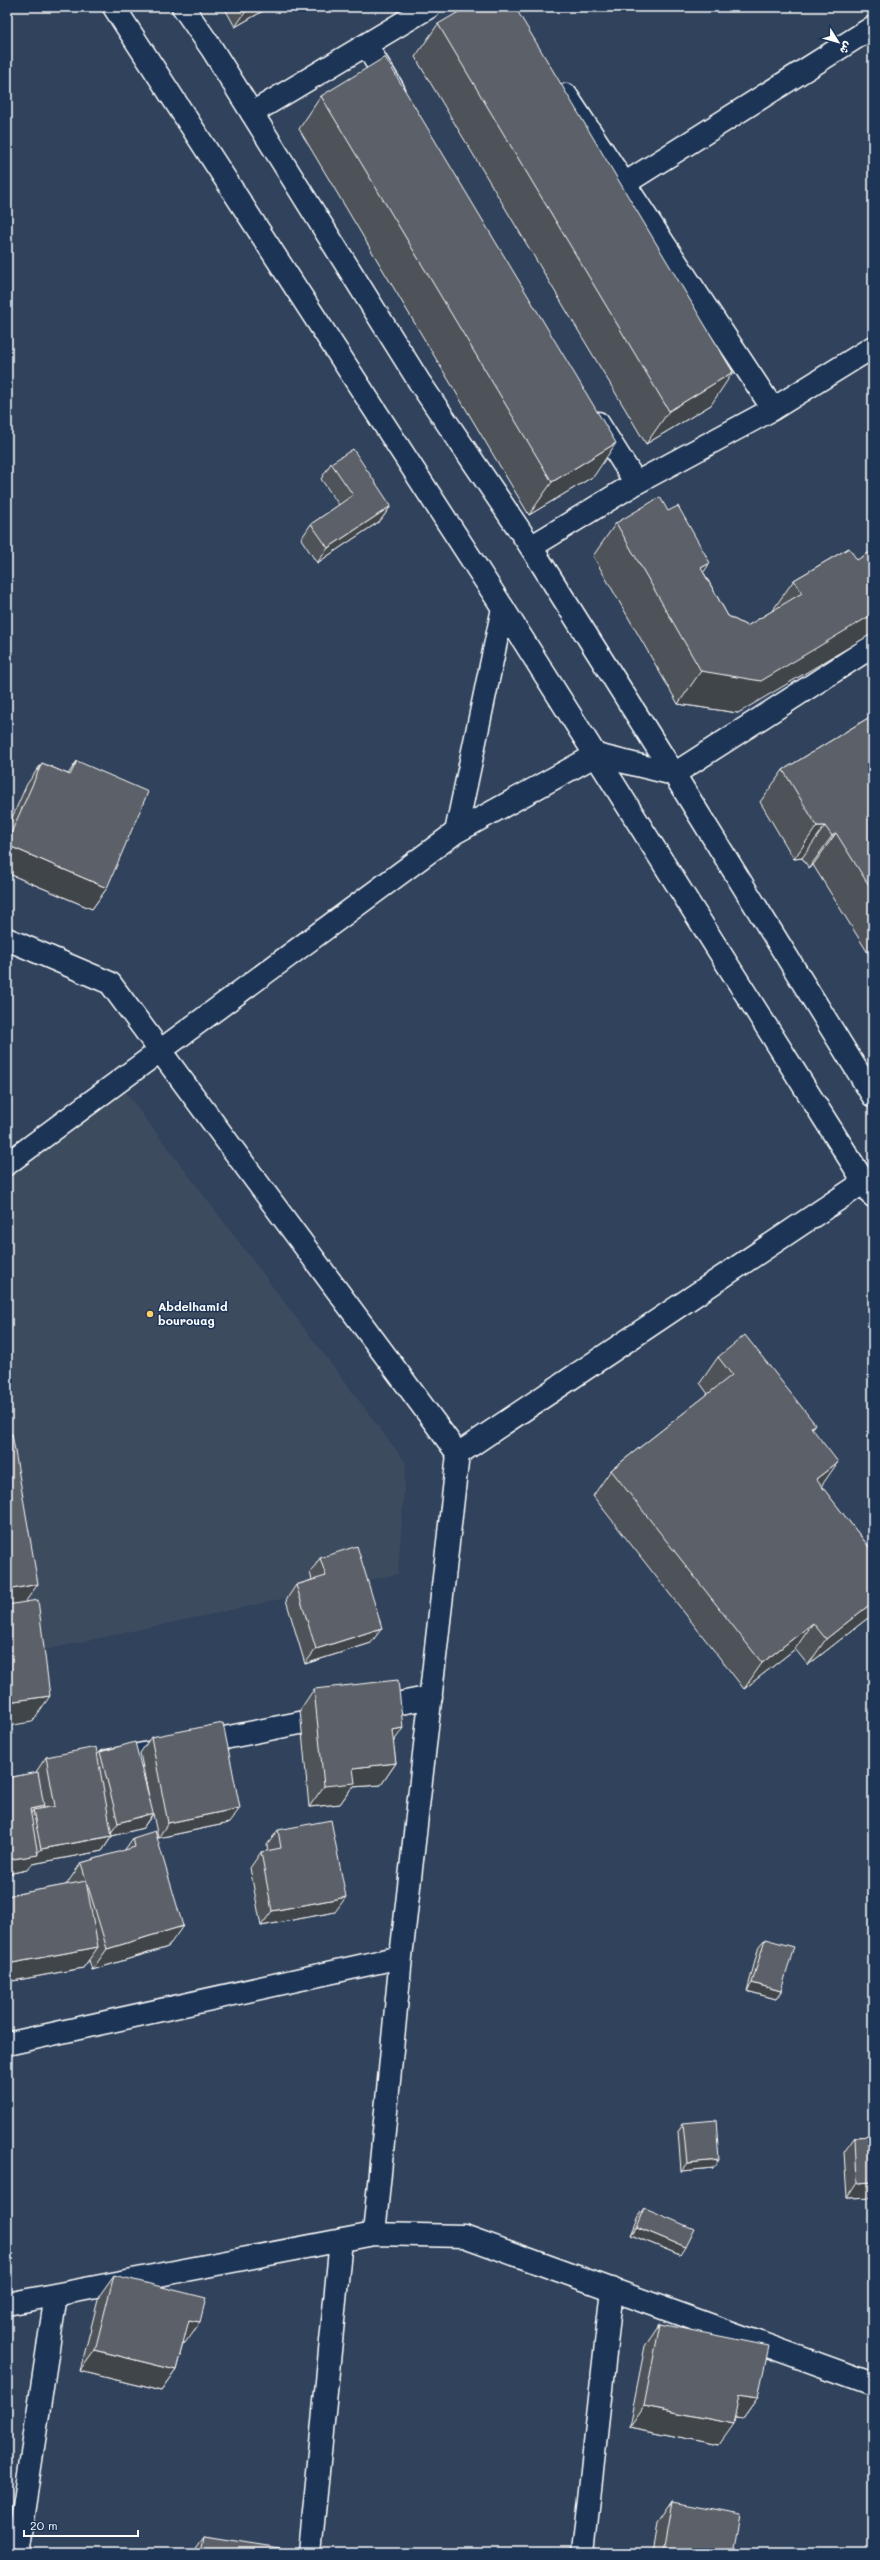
<svg xmlns="http://www.w3.org/2000/svg" width="880" height="2560" font-family="Mali,'Playpen Sans Arabic',sans-serif">
<style>
.built{fill:#3d4b5f}
.lines{fill:none;stroke-linecap:round;stroke-linejoin:round}
.street-casing{stroke:#fff;stroke-width:25}
.primary-casing{stroke:#fff;stroke-width:25}
.street{stroke:#1d3557;stroke-width:22}
.primary{stroke:#1d3557;stroke-width:22}
.wall{fill:#4e5359;stroke:#fff}
.shaded-wall{fill:#404448;stroke:#fff}
.building{fill:#5b6167;stroke:#fff}
.poi-dot{fill:#ffd166;stroke:#1d3557;stroke-width:1.5}
.labels{text-anchor:middle;stroke-width:3;stroke-linejoin:round;paint-order:stroke}
.poi-label{font-size:12px;font-weight:bold;fill:#fff;stroke:#1d3557;text-anchor:start}
</style>
<rect width="100%" height="100%" fill="#30425c"/>
<filter id="ink" filterUnits="userSpaceOnUse"><feTurbulence type="fractalNoise" baseFrequency=".025" numOctaves="2"/><feDisplacementMap in="SourceGraphic" scale="8" xChannelSelector="R" yChannelSelector="G"/><feConvolveMatrix kernelMatrix="1 2 1 2 8 2 1 2 1" color-interpolation-filters="sRGB"/></filter>
<g filter="url(#ink)">
<path class="built" d="M 118,1082 L 406,1463 L 398,1574 L 7,1658 L 7,1164 Z"/>
<g class="lines">
<defs>
<path id="street" d="M 366,45 L 393,89
M 566,95 L 773,409
M 252,113 L 429,7
M 624,184 L 873,27
M 598,423 L 636,483
M 531,547 L 636,483 L 773,409 L 873,347
M 456,832 L 503,608
M 7,939 L 110,983 L 458,1454 L 401,1957 L 374,2234 L 464,2236 L 873,2384
M 7,1164 L 456,832 L 596,755 L 674,774 L 873,646
M 458,1454 L 864,1182
M 371,1709 L 431,1697
M 108,1761 L 330,1717
M 7,2044 L 401,1957
M 7,2304 L 374,2234
M 17,2553 L 56,2295
M 310,2553 L 341,2240
M 583,2553 L 612,2289"/>
<path id="primary" d="M 114,7 L 503,608 L 873,1196
M 183,7 L 212,49 L 420,383 L 531,547 L 674,774 L 873,1096"/>
</defs>
<use href="#street" class="street-casing"/>
<use href="#primary" class="primary-casing"/>
<use href="#street" class="street"/>
<use href="#primary" class="primary"/>
</g>
<path class="wall" d="M 224,7 L 270,7 L 235,27 Z
M 438,24 L 711,405 L 646,444 L 415,57 Z
M 321,96 L 594,476 L 529,515 L 299,129 Z
M 331,463 L 391,506 L 380,521 L 317,563 L 301,539 L 311,524 L 339,505 L 321,479 Z
M 616,523 L 704,573 L 728,616 L 747,626 L 772,611 L 794,580 L 849,548 L 738,713 L 678,704 L 593,556 Z
M 873,715 L 873,961 L 813,865 L 809,868 L 802,858 L 794,859 L 760,802 L 783,770 Z
M 77,761 L 107,888 L 92,909 L 7,873 L 7,829 L 27,784 L 42,763 L 68,774 Z
M 718,1357 L 815,1424 L 812,1428 L 821,1486 L 873,1552 L 873,1614 L 808,1665 L 795,1649 L 744,1689 L 593,1496 L 611,1470 L 708,1394 L 700,1383 Z
M 320,1558 L 371,1643 L 305,1664 L 286,1600 L 296,1585 L 312,1580 L 310,1573 Z
M 314,1689 L 393,1742 L 396,1763 L 381,1785 L 352,1787 L 340,1804 L 309,1807 L 300,1710 Z
M 151,1737 L 229,1823 L 158,1838 L 153,1814 L 143,1828 L 112,1836 L 102,1851 L 32,1864 L 27,1870 L 7,1874 L 7,1778 L 36,1773 L 36,1772 L 46,1757 L 97,1755 L 100,1752 L 150,1802 L 140,1753 Z
M 278,1830 L 335,1912 L 261,1926 L 250,1868 L 261,1852 L 268,1851 L 267,1845 Z
M 133,1838 L 168,1947 L 92,1970 L 89,1960 L 83,1968 L 7,1982 L 7,1896 L 66,1885 L 81,1863 L 124,1851 Z
M 765,1939 L 781,1991 L 776,1999 L 747,1991 L 759,1946 Z
M 683,2123 L 713,2168 L 681,2171 L 678,2131 Z
M 873,2136 L 873,2197 L 847,2198 L 844,2152 L 855,2137 Z
M 645,2208 L 680,2255 L 631,2235 L 639,2216 Z
M 114,2275 L 185,2343 L 183,2343 L 176,2370 L 161,2391 L 80,2371 L 99,2296 Z
M 660,2324 L 758,2397 L 743,2418 L 736,2417 L 719,2445 L 629,2427 L 645,2346 Z
M 672,2502 L 734,2553 L 652,2553 L 657,2524 Z
M 204,2536 L 292,2553 L 192,2553 Z"/>
<path class="shaded-wall" d="M 249,7 L 270,7 L 235,27 Z
M 733,372 L 711,405 L 646,444 L 669,411 Z
M 616,443 L 594,476 L 529,515 L 552,482 Z
M 391,506 L 380,521 L 317,563 L 328,548 Z
M 710,563 L 688,595 L 701,568 Z
M 873,614 L 873,633 L 738,713 L 678,704 L 701,671 Z
M 817,826 L 825,826 L 802,858 L 794,859 Z
M 836,833 L 813,865 L 809,868 L 832,836 Z
M 7,845 L 107,888 L 92,909 L 7,873 Z
M 838,1462 L 820,1488 L 816,1479 Z
M 38,1584 L 23,1605 L 7,1608 L 7,1590 Z
M 873,1602 L 873,1614 L 808,1665 L 826,1639 Z
M 813,1623 L 795,1649 L 744,1689 L 762,1663 Z
M 382,1628 L 371,1643 L 305,1664 L 316,1649 Z
M 50,1696 L 32,1722 L 7,1726 L 7,1702 Z
M 403,1728 L 388,1750 L 392,1730 Z
M 396,1763 L 381,1785 L 352,1787 L 340,1804 L 309,1807 L 324,1786 L 353,1768 Z
M 44,1806 L 35,1820 L 33,1810 L 25,1823 L 30,1809 Z
M 240,1808 L 229,1823 L 158,1838 L 168,1823 Z
M 153,1813 L 143,1828 L 112,1836 L 102,1851 L 32,1864 L 27,1870 L 7,1874 L 7,1860 L 36,1855 L 41,1849 L 108,1837 L 118,1823 Z
M 346,1897 L 335,1912 L 261,1926 L 272,1911 Z
M 183,1926 L 168,1947 L 92,1970 L 107,1949 Z
M 98,1947 L 83,1968 L 7,1982 L 7,1964 Z
M 752,1983 L 781,1991 L 776,1999 L 747,1991 Z
M 719,2160 L 713,2168 L 681,2171 L 687,2163 Z
M 873,2182 L 873,2197 L 847,2198 L 857,2183 Z
M 637,2227 L 685,2247 L 680,2255 L 631,2235 Z
M 189,2320 L 200,2322 L 185,2343 L 174,2341 Z
M 95,2350 L 176,2370 L 161,2391 L 80,2371 Z
M 740,2394 L 758,2397 L 743,2418 L 725,2415 Z
M 644,2406 L 734,2424 L 719,2445 L 629,2427 Z"/>
<path class="building" d="M 467,7 L 515,7 L 733,372 L 669,411 L 438,24 Z
M 385,57 L 616,443 L 552,482 L 321,96 Z
M 353,449 L 391,506 L 328,548 L 311,524 L 353,495 L 331,463 Z
M 660,497 L 668,511 L 678,506 L 710,563 L 701,568 L 728,616 L 747,626 L 802,593 L 794,580 L 849,548 L 857,560 L 873,550 L 873,614 L 761,681 L 701,671 L 616,523 Z
M 873,715 L 873,892 L 836,833 L 832,836 L 825,826 L 817,826 L 783,770 Z
M 77,761 L 148,792 L 107,888 L 7,845 L 7,842 L 42,763 L 70,775 Z
M 745,1335 L 815,1424 L 811,1427 L 838,1462 L 816,1479 L 873,1552 L 873,1602 L 826,1639 L 813,1623 L 762,1663 L 611,1470 L 732,1375 L 718,1357 Z
M 12,1434 L 38,1584 L 7,1590 L 7,1435 Z
M 357,1546 L 382,1628 L 316,1649 L 296,1585 L 326,1576 L 320,1558 Z
M 38,1600 L 50,1696 L 7,1702 L 7,1605 Z
M 398,1680 L 403,1728 L 392,1730 L 396,1763 L 353,1768 L 355,1783 L 324,1786 L 314,1689 Z
M 223,1723 L 240,1808 L 168,1823 L 151,1737 Z
M 135,1742 L 153,1813 L 118,1823 L 100,1752 Z
M 96,1747 L 112,1836 L 41,1849 L 33,1810 L 55,1806 L 46,1757 Z
M 38,1772 L 44,1806 L 30,1809 L 38,1855 L 7,1860 L 7,1778 Z
M 331,1820 L 346,1897 L 272,1911 L 261,1852 L 281,1848 L 278,1830 Z
M 155,1831 L 183,1926 L 107,1949 L 81,1863 L 135,1847 L 133,1838 Z
M 86,1881 L 98,1947 L 7,1964 L 7,1896 Z
M 765,1939 L 794,1947 L 781,1991 L 752,1983 Z
M 716,2120 L 719,2160 L 687,2163 L 683,2123 Z
M 873,2136 L 873,2182 L 857,2183 L 855,2137 Z
M 645,2208 L 694,2229 L 685,2247 L 637,2227 Z
M 114,2275 L 206,2298 L 200,2322 L 189,2320 L 176,2370 L 95,2350 Z
M 660,2324 L 769,2346 L 758,2397 L 740,2394 L 734,2424 L 644,2406 Z
M 672,2502 L 741,2515 L 734,2553 L 663,2553 Z
M 204,2536 L 293,2550 L 292,2553 L 201,2553 Z"/>
</g>
<circle class="poi-dot" cx="150" cy="1314" r="4"/>
<g class="labels">
<g class="poi-label">
<text x="158" y="1311">Abdelhamid<tspan x="158" dy="14">bourouag</tspan></text>
</g>
</g>
<rect width="880" height="2560" fill="none" stroke="#1d3557" stroke-width="24"/>
<rect x="12" y="12" width="856" height="2536" fill="none" stroke="#fff" stroke-width="1.5" filter="url(#ink)"/>
<g transform="translate(838 42) rotate(127)" stroke="#1d3557" stroke-width="3" paint-order="stroke">
<path d="M0-3L7 15L0 10L-7 15Z" fill="#ffffff"/>
<text y="-6" font-size="11" font-weight="bold" text-anchor="middle" fill="#ffffff">ش</text>
</g>
<path d="M24 2530v6h114v-6" fill="none" stroke="#ffffff" stroke-width="2"/>
<text x="30" y="2530" font-size="12" fill="#ffffff" stroke="#1d3557" stroke-width="3" paint-order="stroke">20 m</text>
</svg>
